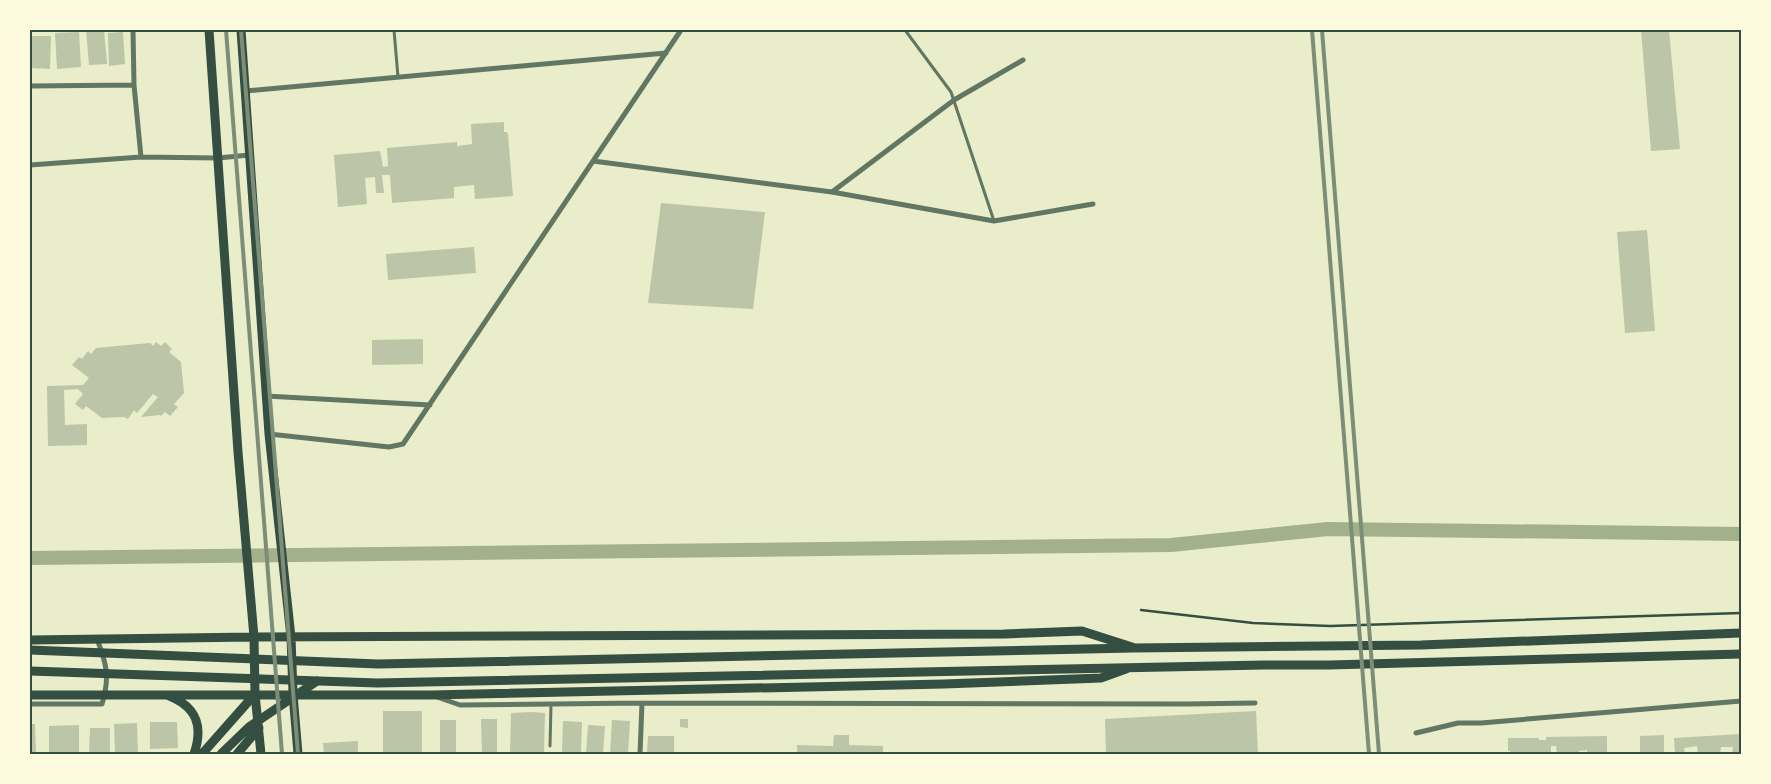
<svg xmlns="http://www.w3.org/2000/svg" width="1771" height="784" font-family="'Exo 2',sans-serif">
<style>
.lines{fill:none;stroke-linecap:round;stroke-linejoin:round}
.canal{stroke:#a3b18a;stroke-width:14}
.building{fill:#bcc5a7}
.path{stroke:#344e41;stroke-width:2.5}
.service{stroke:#617663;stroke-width:3}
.minor{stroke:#617663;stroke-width:5}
.secondary{stroke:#344e41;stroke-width:9}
.primary{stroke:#344e41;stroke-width:9}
.rail{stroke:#7c8e77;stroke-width:4}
.neatline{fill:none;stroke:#344e41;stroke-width:2}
</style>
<rect width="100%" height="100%" fill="#e9edc9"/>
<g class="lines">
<path class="canal" d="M 30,558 L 1171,545 L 1328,529 L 1741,534"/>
</g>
<path class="building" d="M 86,30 L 104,30 L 107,64 L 89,65 Z
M 1641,30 L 1669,30 L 1680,149 L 1651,151 Z
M 79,32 L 81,67 L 57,69 L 55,33 Z
M 123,32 L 125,64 L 109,66 L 108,33 Z
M 30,36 L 51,36 L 50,69 L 30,68 Z
M 504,122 L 504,132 L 507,132 L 508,135 L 513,196 L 475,199 L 474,185 L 454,187 L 454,198 L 392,203 L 390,175 L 382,175 L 384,193 L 376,193 L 375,177 L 365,178 L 367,204 L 338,207 L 334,155 L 380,151 L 383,167 L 388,166 L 387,148 L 457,142 L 457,146 L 472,144 L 471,124 Z
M 661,203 L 765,212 L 753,309 L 648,303 Z
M 1647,230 L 1655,331 L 1625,333 L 1617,232 Z
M 474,247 L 476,273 L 388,280 L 386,254 Z
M 423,339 L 423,364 L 372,365 L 372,340 Z
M 156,342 L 161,346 L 165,342 L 172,349 L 169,352 L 181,362 L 184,393 L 174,404 L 178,407 L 170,416 L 165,412 L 161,416 L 160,415 L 141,417 L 158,397 L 153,394 L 137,413 L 134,410 L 128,419 L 124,417 L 102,418 L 86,406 L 83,410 L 75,404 L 83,394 L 78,389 L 64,390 L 65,425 L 87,424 L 87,445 L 48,446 L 47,386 L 83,385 L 89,378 L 72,365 L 79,357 L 82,359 L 88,351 L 91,354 L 96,348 L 150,343 L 153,346 Z
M 383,711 L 422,711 L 422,754 L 383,754 Z
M 1256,711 L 1258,754 L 1106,754 L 1105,719 Z
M 531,712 L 545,713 L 544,752 L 551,752 L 551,754 L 510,754 L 511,713 Z
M 481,719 L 497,719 L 497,754 L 482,754 Z
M 680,719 L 688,719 L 688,728 L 680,727 Z
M 440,720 L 456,720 L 456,754 L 440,754 Z
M 612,720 L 630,721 L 628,754 L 610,754 Z
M 563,721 L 582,722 L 581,754 L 562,754 Z
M 150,722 L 177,722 L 178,748 L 150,749 Z
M 137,723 L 138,754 L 115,754 L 114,724 Z
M 30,724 L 35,724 L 36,754 L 30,754 Z
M 79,725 L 79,754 L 49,754 L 49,726 Z
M 588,725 L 605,726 L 603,754 L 586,754 Z
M 90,728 L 110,728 L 110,754 L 89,754 Z
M 1741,734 L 1741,754 L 1732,754 L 1733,747 L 1721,747 L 1720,754 L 1698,754 L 1697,746 L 1684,748 L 1685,754 L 1675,754 L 1674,738 Z
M 834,735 L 849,735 L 849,745 L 883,746 L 883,754 L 797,754 L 797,745 L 833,746 Z
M 1664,735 L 1664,754 L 1640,754 L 1640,736 Z
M 648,736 L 674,736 L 674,754 L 647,754 Z
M 1607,736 L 1607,754 L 1587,754 L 1587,750 L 1579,751 L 1579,754 L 1557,754 L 1556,746 L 1551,746 L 1551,754 L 1511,754 L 1510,751 L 1508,751 L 1508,738 L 1539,738 L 1539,740 L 1546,740 L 1546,737 Z
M 358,741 L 358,754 L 324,754 L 323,743 Z"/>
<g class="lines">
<path class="path" d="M 1141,610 L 1253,623 L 1330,626 L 1741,613"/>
<path class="service" d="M 394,30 L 398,77
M 905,30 L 951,92 L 994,221
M 550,746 L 551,705"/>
<path class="minor" d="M 133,30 L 134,85 L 141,157
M 30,86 L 134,85
M 246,91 L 666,53
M 593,161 L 832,192 L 994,221 L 1093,204
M 30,165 L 141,157 L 218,158 L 249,155
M 832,192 L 954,100 L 1023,60
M 266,396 L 430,405
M 269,434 L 389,447 L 403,444 L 681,30
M 437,697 L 460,705 L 642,703 L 1188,704 L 1255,703
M 30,704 L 102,704 C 110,677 107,665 97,639
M 1416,733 L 1458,723 L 1481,723 L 1741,701
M 640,754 L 642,703"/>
<path class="secondary" d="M 209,30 L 238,452 L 254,637 L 255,694
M 241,30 L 269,434 L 291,637 L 293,694
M 30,640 L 254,637 L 1004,634 L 1082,631 L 1132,647
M 30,695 L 431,695 L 944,684 L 1101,678 L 1126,669
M 167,695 C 196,706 204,725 194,754
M 202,754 L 255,694
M 221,754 L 249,727 L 317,681
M 237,754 L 259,728"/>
<path class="primary" d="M 30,650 L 378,664 L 1133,648 L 1421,645 L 1741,633
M 30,671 L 377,683 L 1264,665 L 1329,665 L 1741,654
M 255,694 L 261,754
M 293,694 L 298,754"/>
<path class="rail" d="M 226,30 L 282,754
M 241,30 L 298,754
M 1312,30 L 1369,754
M 1322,30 L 1379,754"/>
</g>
<rect width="1771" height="784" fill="none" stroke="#fefae0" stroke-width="62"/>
<rect x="31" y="31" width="1709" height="722" class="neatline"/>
</svg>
